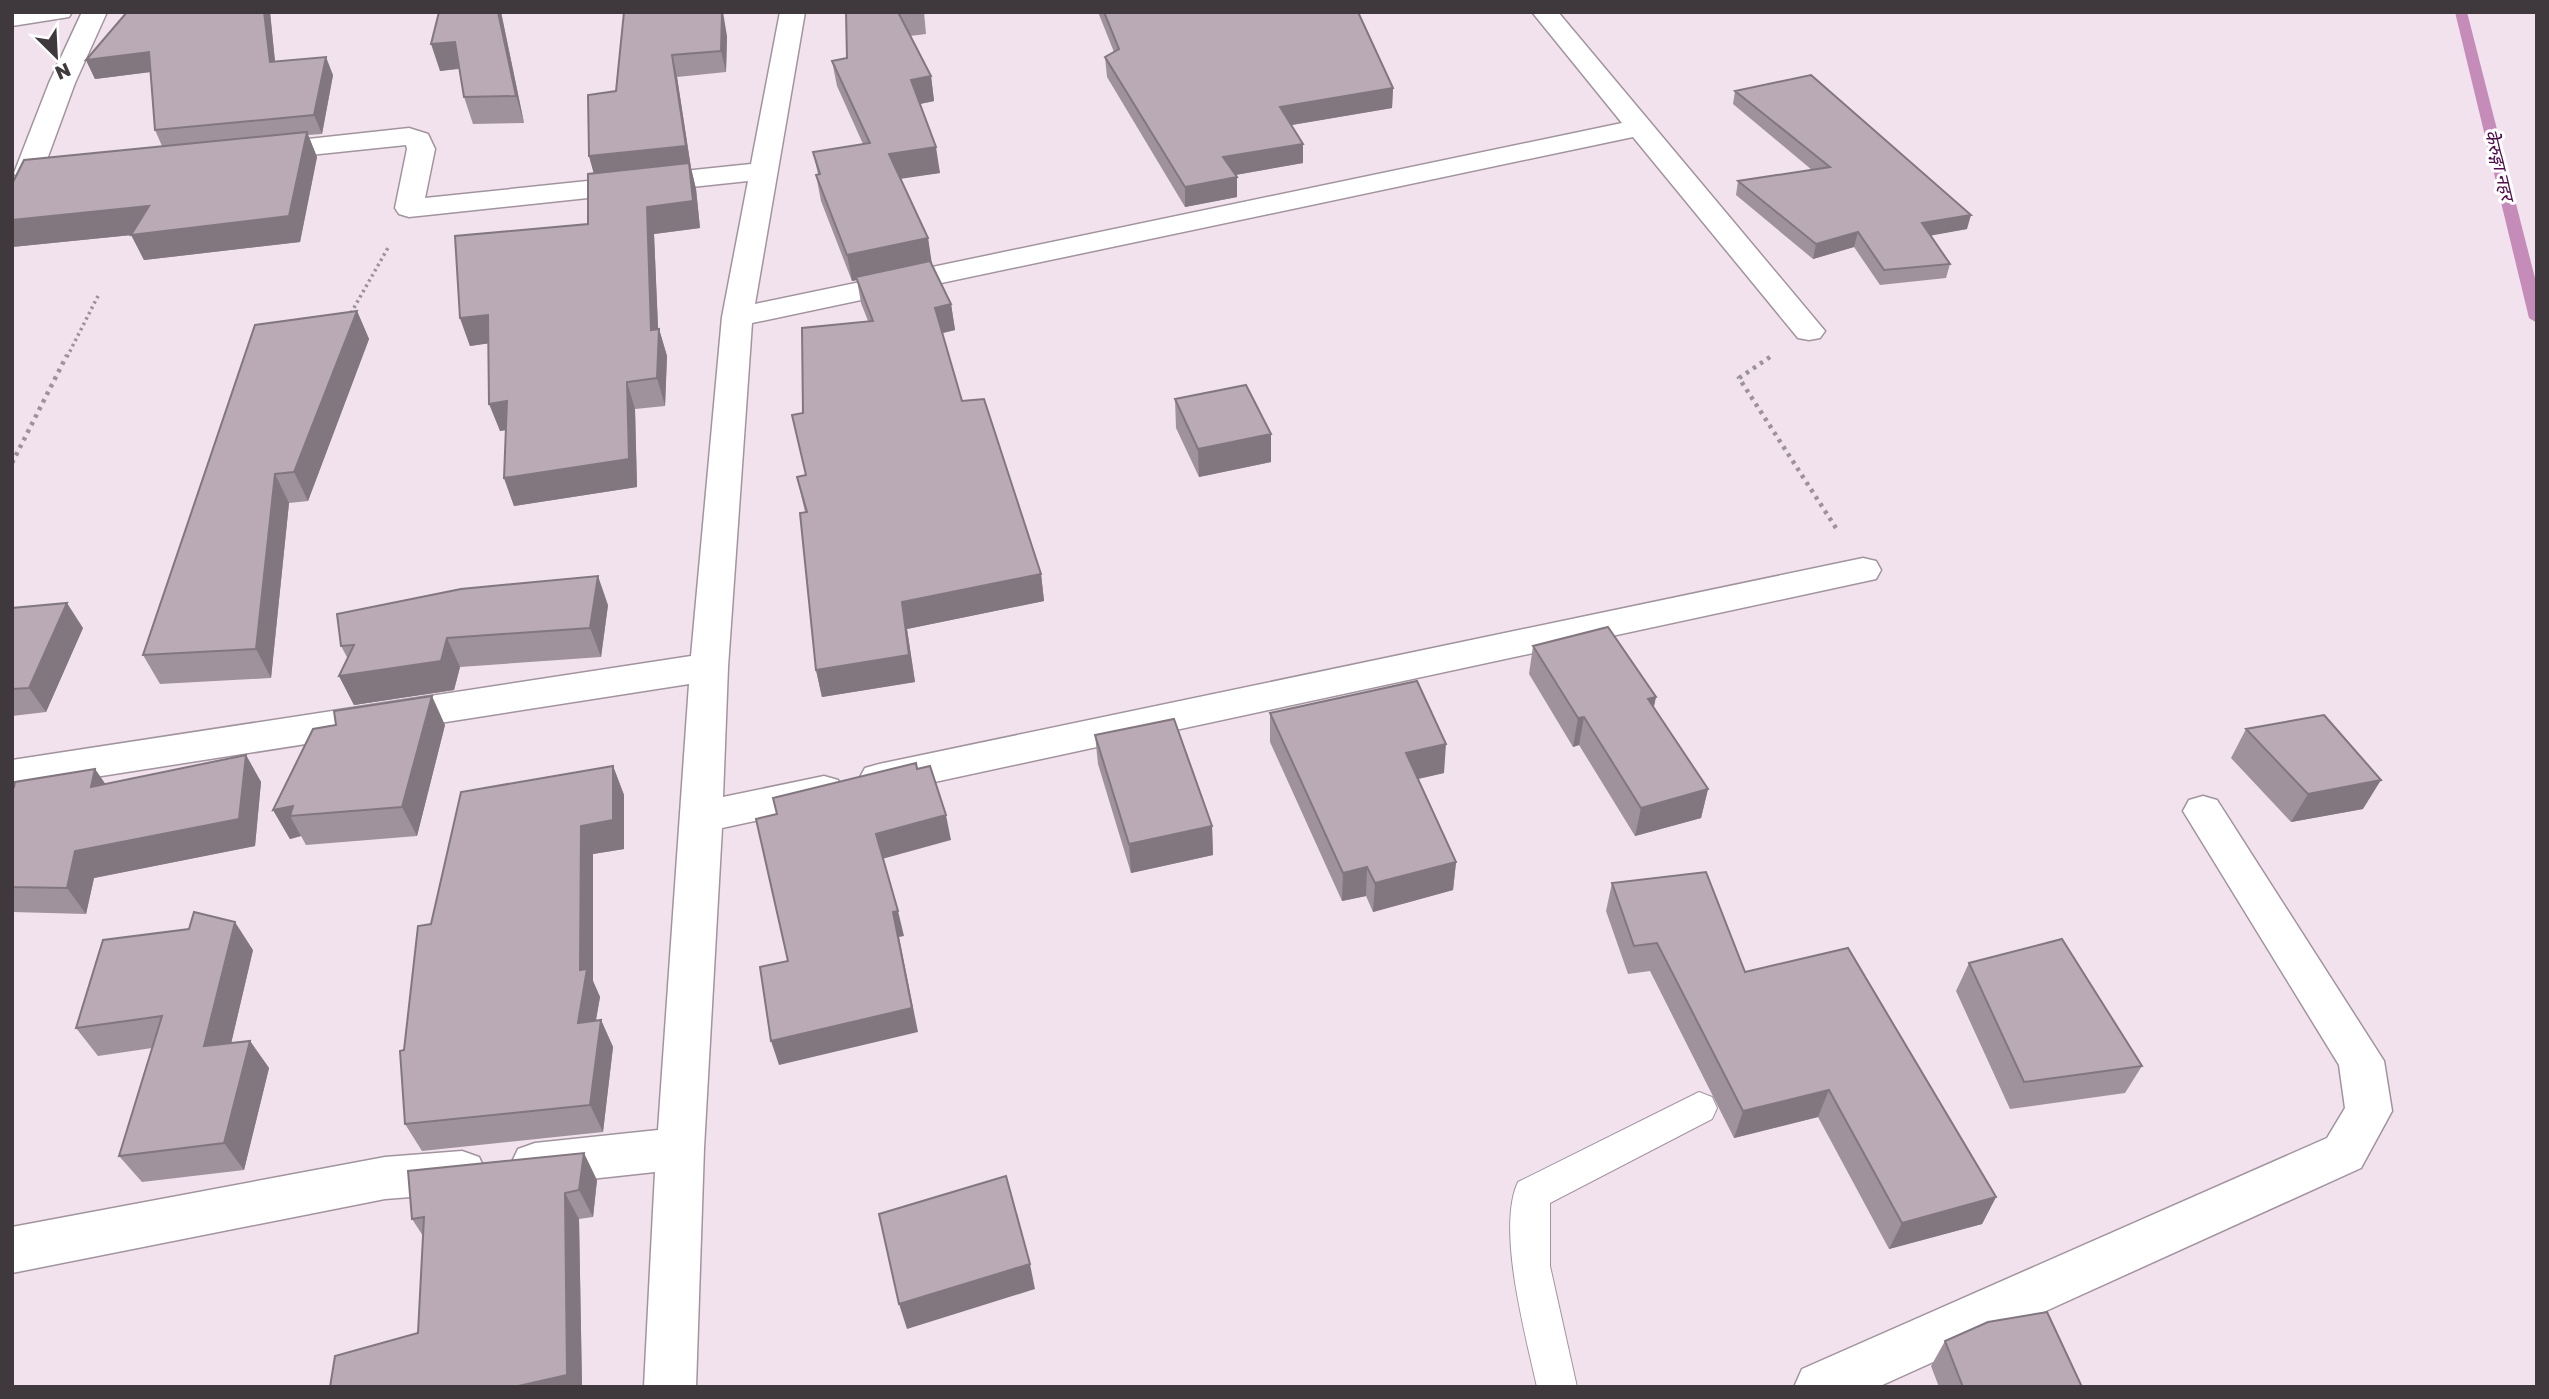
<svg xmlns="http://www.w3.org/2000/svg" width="2549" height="1399" font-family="'Golos Text','Noto Sans Devanagari',sans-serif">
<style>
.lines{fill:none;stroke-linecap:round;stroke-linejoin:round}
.stream{fill:#c58cba;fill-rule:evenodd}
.service-casing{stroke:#a2949f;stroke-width:2}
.minor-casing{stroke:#a2949f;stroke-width:3}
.path-far1{stroke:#9c929a;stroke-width:3.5;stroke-dasharray:2.5 3.5;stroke-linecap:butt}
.path{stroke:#9c929a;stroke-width:4.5;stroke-dasharray:3.5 5;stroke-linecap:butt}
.service{fill:#fff;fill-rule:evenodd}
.minor{fill:#fff;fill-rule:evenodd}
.wall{fill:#9f929d}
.shaded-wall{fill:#82777f}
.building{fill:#b9aab6;stroke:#82777f;stroke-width:2}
.labels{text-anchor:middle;stroke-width:6;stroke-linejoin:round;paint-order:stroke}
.far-water-label{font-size:18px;font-style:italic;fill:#510d4a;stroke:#fff}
</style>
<rect width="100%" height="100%" fill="#f1e2ee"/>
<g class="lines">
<path class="stream" d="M 2455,12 L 2467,12 L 2537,286 L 2537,323 L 2529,318 Z"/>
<defs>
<path id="service" d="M 1699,1092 L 1712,1097 L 1717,1108 L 1712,1119 L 1550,1203 L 1550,1266 L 1577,1387 L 1537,1387 C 1526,1336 1496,1229 1518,1182 Z"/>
<path id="minor" d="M 12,12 L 72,12 L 69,17 L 12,26 Z
M 82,12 L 107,12 L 75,83 L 42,173 L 38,179 L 28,181 L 18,179 L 14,173 L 49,83 Z
M 780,12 L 805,12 L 755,304 L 1622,123 L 1532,12 L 1558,12 L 1825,331 L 1820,338 L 1809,340 L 1798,338 L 1633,137 L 752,323 L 728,667 L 723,797 L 824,776 L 838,780 L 844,791 L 838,802 L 824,806 L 722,828 L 704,1148 L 696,1387 L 644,1387 L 655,1172 L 535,1185 L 518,1179 L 511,1164 L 518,1149 L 535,1143 L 658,1130 L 689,684 L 12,790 L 12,760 L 691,656 L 722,317 L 748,181 L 409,217 L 399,214 L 395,208 L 407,149 L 406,145 L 262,160 L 252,158 L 248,152 L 252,146 L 262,144 L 409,128 L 428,134 L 435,149 L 425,198 L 751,164 Z
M 1863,558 L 1876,561 L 1881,570 L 1876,579 L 879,794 L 865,790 L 859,779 L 865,768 L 879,764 Z
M 2203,796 L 2217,800 L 2384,1061 L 2392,1111 L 2361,1168 L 1878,1387 L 1794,1387 L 1802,1369 L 2327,1138 L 2345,1108 L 2339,1065 L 2183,811 L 2189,800 Z
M 462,1151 L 479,1157 L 486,1172 L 479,1187 L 462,1193 L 385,1199 L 12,1273 L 12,1227 L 385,1157 Z"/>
</defs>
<use href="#service" class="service-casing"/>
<use href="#minor" class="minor-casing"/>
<path class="path-far1" d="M 351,313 L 389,246
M 67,357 L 99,294"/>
<path class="path" d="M 1770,357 L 1739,378 L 1836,528
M 12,463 L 67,355"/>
<use href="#service" class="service"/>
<use href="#minor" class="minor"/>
</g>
<path class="wall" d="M 270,12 L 275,62 L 333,75 L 322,134 L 308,135 L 317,157 L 300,242 L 144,260 L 132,235 L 12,247 L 162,146 L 155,130 L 151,72 L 95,79 L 86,60 Z
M 439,12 L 501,12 L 524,123 L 473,124 L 464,97 L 459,69 L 440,71 Z
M 624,12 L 727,36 L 726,72 L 677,77 L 691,168 L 696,189 L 700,228 L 654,234 L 658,329 L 659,329 L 667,356 L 665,406 L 635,409 L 637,487 L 514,506 L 504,478 L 506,430 L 500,431 L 489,343 L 470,346 L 460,318 L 588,224 L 594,173 L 589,156 L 616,91 Z
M 846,12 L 924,12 L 926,34 L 910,36 L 931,76 L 934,101 L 920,104 L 940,173 L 900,178 L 928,238 L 931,263 L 951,304 L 955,330 L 942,333 L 962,401 L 1041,574 L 1044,601 L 907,629 L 915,682 L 822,697 L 816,670 L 805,512 L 797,477 L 806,475 L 803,413 L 868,321 L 861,303 L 857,280 L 852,281 L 821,201 L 816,175 L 818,174 L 813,152 L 863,144 L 837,86 L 832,61 L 847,58 Z
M 1098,12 L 1358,12 L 1393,88 L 1392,108 L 1291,125 L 1303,144 L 1303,163 L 1235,175 L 1237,177 L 1237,197 L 1185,207 L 1107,77 L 1105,57 L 1114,52 Z
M 1735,91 L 1967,229 L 1931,235 L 1950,264 L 1946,278 L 1880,285 L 1854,247 L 1813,259 L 1736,195 L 1738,181 L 1812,170 L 1733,104 Z
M 357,311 L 369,339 L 308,501 L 289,503 L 271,678 L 160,684 L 143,655 Z
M 1175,399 L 1271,434 L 1271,462 L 1199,477 L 1176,428 Z
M 608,605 L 601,657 L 460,667 L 454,690 L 354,705 L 339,676 L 348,659 L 341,646 Z
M 12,608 L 83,628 L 46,712 L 12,716 Z
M 1533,646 L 1656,697 L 1653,707 L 1708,789 L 1701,818 L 1635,836 L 1579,745 L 1573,747 L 1529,674 Z
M 1270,713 L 1444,773 L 1418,779 L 1456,862 L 1453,890 L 1373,912 L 1366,896 L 1342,901 L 1270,742 Z
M 336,725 L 445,725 L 417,836 L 306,845 L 301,836 L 290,839 L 273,810 Z
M 2246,729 L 2363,809 L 2291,822 L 2231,758 Z
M 1095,735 L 1212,826 L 1213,855 L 1131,873 L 1098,764 Z
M 246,755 L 261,782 L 255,846 L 94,878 L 86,914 L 12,912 L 12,787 L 95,769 L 105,784 Z
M 613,766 L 624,795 L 624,849 L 593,854 L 593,981 L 600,997 L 596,1021 L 601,1020 L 613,1047 L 603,1132 L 422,1151 L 405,1124 L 404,1050 L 431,924 Z
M 1612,883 L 1745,972 L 1996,1197 L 1982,1224 L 1889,1249 L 1818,1117 L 1734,1138 L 1650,971 L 1628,974 L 1606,911 Z
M 253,950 L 231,1043 L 250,1041 L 269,1068 L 244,1170 L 142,1182 L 119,1156 L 152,1048 L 98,1056 L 76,1028 Z
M 1969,963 L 2142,1066 L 2125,1093 L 2010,1109 L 1956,991 Z
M 597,1180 L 593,1217 L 579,1219 L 582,1387 L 330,1387 L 418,1333 L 423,1236 L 412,1219 Z
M 1945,1341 L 2082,1387 L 1939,1387 L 1931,1366 Z"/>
<path class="shaded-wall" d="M 264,12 L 270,12 L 277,81 L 270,62 Z
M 498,12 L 501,12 L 524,123 L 516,96 Z
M 722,12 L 723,12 L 727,36 L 726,72 L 721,51 Z
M 455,42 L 463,68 L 440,71 L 431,44 Z
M 149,52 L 158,71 L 95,79 L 86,60 Z
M 672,55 L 677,77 L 691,168 L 696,189 L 700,228 L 654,234 L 659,349 L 659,329 L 667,356 L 665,406 L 657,378 L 651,330 L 595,178 L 589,156 Z
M 326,57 L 333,75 L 322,134 L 314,115 Z
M 931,76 L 934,101 L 915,105 L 911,80 Z
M 1393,88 L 1392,108 L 1280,127 L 1280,107 Z
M 307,132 L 317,157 L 300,242 L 144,260 L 131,235 L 151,233 L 12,247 L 12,220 Z
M 1303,144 L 1303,163 L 1224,177 L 1223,157 Z
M 936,147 L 940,173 L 893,180 L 889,154 Z
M 1237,177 L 1237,197 L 1185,207 L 1185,187 Z
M 1971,215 L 1967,229 L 1918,238 L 1922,223 Z
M 1858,232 L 1854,247 L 1813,259 L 1816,244 Z
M 928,238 L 932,264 L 856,277 L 857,280 L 852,281 L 847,255 Z
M 951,304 L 955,330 L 939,334 L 935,308 Z
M 357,311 L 369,339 L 308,501 L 294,472 Z
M 488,315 L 498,342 L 470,346 L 460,318 Z
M 627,382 L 635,409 L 637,487 L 514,506 L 504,478 Z
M 507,401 L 517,428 L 500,431 L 489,404 Z
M 1271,434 L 1271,462 L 1199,477 L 1198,449 Z
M 275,474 L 289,503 L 271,678 L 256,649 Z
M 1041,574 L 1044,601 L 907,629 L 915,682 L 822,697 L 816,670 L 902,602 Z
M 598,576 L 608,605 L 601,657 L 590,628 Z
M 67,603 L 83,628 L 46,712 L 29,688 Z
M 447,638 L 460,667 L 454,690 L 354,705 L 339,676 Z
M 432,696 L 445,725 L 417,836 L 402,807 Z
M 1656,697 L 1650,726 L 1648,699 Z
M 1584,717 L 1579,745 L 1573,747 L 1578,718 Z
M 1446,744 L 1444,773 L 1404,782 L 1406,753 Z
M 246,755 L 261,782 L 255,846 L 94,878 L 86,914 L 67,888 L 75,851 Z
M 613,766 L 624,795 L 624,849 L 593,854 L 593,981 L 600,997 L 590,1051 L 578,1023 L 580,970 L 581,826 Z
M 95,769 L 113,795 L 91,787 Z
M 2381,780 L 2363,809 L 2291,822 L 2308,794 Z
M 1708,789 L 1701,818 L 1635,836 L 1641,808 Z
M 293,806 L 290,816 L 301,836 L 290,839 L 273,810 Z
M 946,815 L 951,840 L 882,859 L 876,834 Z
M 1212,826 L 1213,855 L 1131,873 L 1129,844 Z
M 1456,862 L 1453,890 L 1373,912 L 1375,883 Z
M 1367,867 L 1366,896 L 1342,901 L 1343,873 Z
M 898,911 L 904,936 L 899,937 L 918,1032 L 779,1065 L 771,1041 L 893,912 Z
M 235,922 L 253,950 L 224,1074 L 204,1046 Z
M 601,1020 L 613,1047 L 603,1132 L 590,1105 Z
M 250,1041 L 269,1068 L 244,1170 L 224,1143 Z
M 1829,1090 L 1818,1117 L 1734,1138 L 1743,1111 Z
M 584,1153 L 597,1180 L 593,1217 L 579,1190 Z
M 565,1193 L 579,1219 L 582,1387 L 514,1387 Z
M 1996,1197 L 1982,1224 L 1889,1249 L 1902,1223 Z
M 1030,1264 L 1035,1289 L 907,1329 L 899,1304 Z"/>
<path class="building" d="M 127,12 L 264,12 L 270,62 L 326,57 L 314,115 L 155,130 L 149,52 L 86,60 Z
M 439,12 L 498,12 L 516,96 L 464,97 L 455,42 L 431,44 Z
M 624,12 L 722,12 L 721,51 L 672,55 L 686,146 L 589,156 L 588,95 L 616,91 Z
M 846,12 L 898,12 L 931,76 L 911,80 L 936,147 L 889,154 L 928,238 L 847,255 L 816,175 L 820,174 L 813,152 L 870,143 L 832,61 L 847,58 Z
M 1104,12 L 1358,12 L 1393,88 L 1280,107 L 1303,144 L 1223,157 L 1237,177 L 1185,187 L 1105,57 L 1119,49 Z
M 1811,75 L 1971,215 L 1922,223 L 1950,264 L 1884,270 L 1858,232 L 1816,244 L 1738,181 L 1830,167 L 1735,91 Z
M 307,132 L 289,216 L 131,235 L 149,206 L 12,220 L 12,184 L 24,160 Z
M 689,163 L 693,201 L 647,207 L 651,330 L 659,329 L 657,378 L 627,382 L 629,459 L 504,478 L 507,401 L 489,404 L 488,315 L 460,318 L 455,236 L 588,224 L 588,174 Z
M 930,261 L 951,304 L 935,308 L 962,401 L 984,399 L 1041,574 L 902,602 L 909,655 L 816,670 L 800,513 L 807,512 L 797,477 L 806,475 L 792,415 L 803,413 L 802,328 L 873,321 L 856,277 Z
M 357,311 L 294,472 L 275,474 L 256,649 L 143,655 L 255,325 Z
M 1246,385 L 1271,434 L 1198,449 L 1175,399 Z
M 598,576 L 590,628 L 447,638 L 441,661 L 339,676 L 354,645 L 341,646 L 337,614 L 461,589 Z
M 67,603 L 29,688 L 12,689 L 12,608 Z
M 1608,627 L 1656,697 L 1648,699 L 1708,789 L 1641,808 L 1584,717 L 1578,718 L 1533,646 Z
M 1417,681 L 1446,744 L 1406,753 L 1456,862 L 1375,883 L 1367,867 L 1343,873 L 1270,713 Z
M 432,696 L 402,807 L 290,816 L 293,806 L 273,810 L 313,729 L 336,725 L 334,711 Z
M 2324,715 L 2381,780 L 2308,794 L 2246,729 Z
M 1174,719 L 1212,826 L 1129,844 L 1095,735 Z
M 246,755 L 239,819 L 75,851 L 67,888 L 12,887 L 12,787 L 14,787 L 15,782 L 95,769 L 91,787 Z
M 916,763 L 917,769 L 930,766 L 946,815 L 876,834 L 898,911 L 893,912 L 912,1008 L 771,1041 L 760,967 L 788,961 L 756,819 L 777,814 L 773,798 Z
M 613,766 L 613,820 L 581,826 L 580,970 L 587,969 L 578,1023 L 601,1020 L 590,1105 L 405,1124 L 400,1051 L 404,1050 L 418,926 L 431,924 L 461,792 Z
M 1706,872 L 1745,972 L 1848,948 L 1996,1197 L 1902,1223 L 1829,1090 L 1743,1111 L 1657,943 L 1634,946 L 1612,883 Z
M 194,912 L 235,922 L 204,1046 L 250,1041 L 224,1143 L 119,1156 L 162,1016 L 76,1028 L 103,940 L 189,929 Z
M 2062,939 L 2142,1066 L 2024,1082 L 1969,963 Z
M 584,1153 L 579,1190 L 565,1193 L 567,1375 L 514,1387 L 330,1387 L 335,1356 L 418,1333 L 424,1217 L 412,1219 L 408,1171 Z
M 1006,1176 L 1030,1264 L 899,1304 L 879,1214 Z
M 2047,1312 L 2082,1387 L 1963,1387 L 1945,1341 L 1988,1322 Z"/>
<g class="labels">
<g class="far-water-label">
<text transform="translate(2499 165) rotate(76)" y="6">केेरुङ्गा नहर</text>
</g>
</g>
<rect width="2549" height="1399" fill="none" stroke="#3f393d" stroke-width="28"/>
<g transform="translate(56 56) rotate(156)" stroke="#ffffff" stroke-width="5" paint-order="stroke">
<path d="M0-5L12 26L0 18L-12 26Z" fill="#3f393d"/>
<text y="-10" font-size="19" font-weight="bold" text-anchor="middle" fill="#3f393d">N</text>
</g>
</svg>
